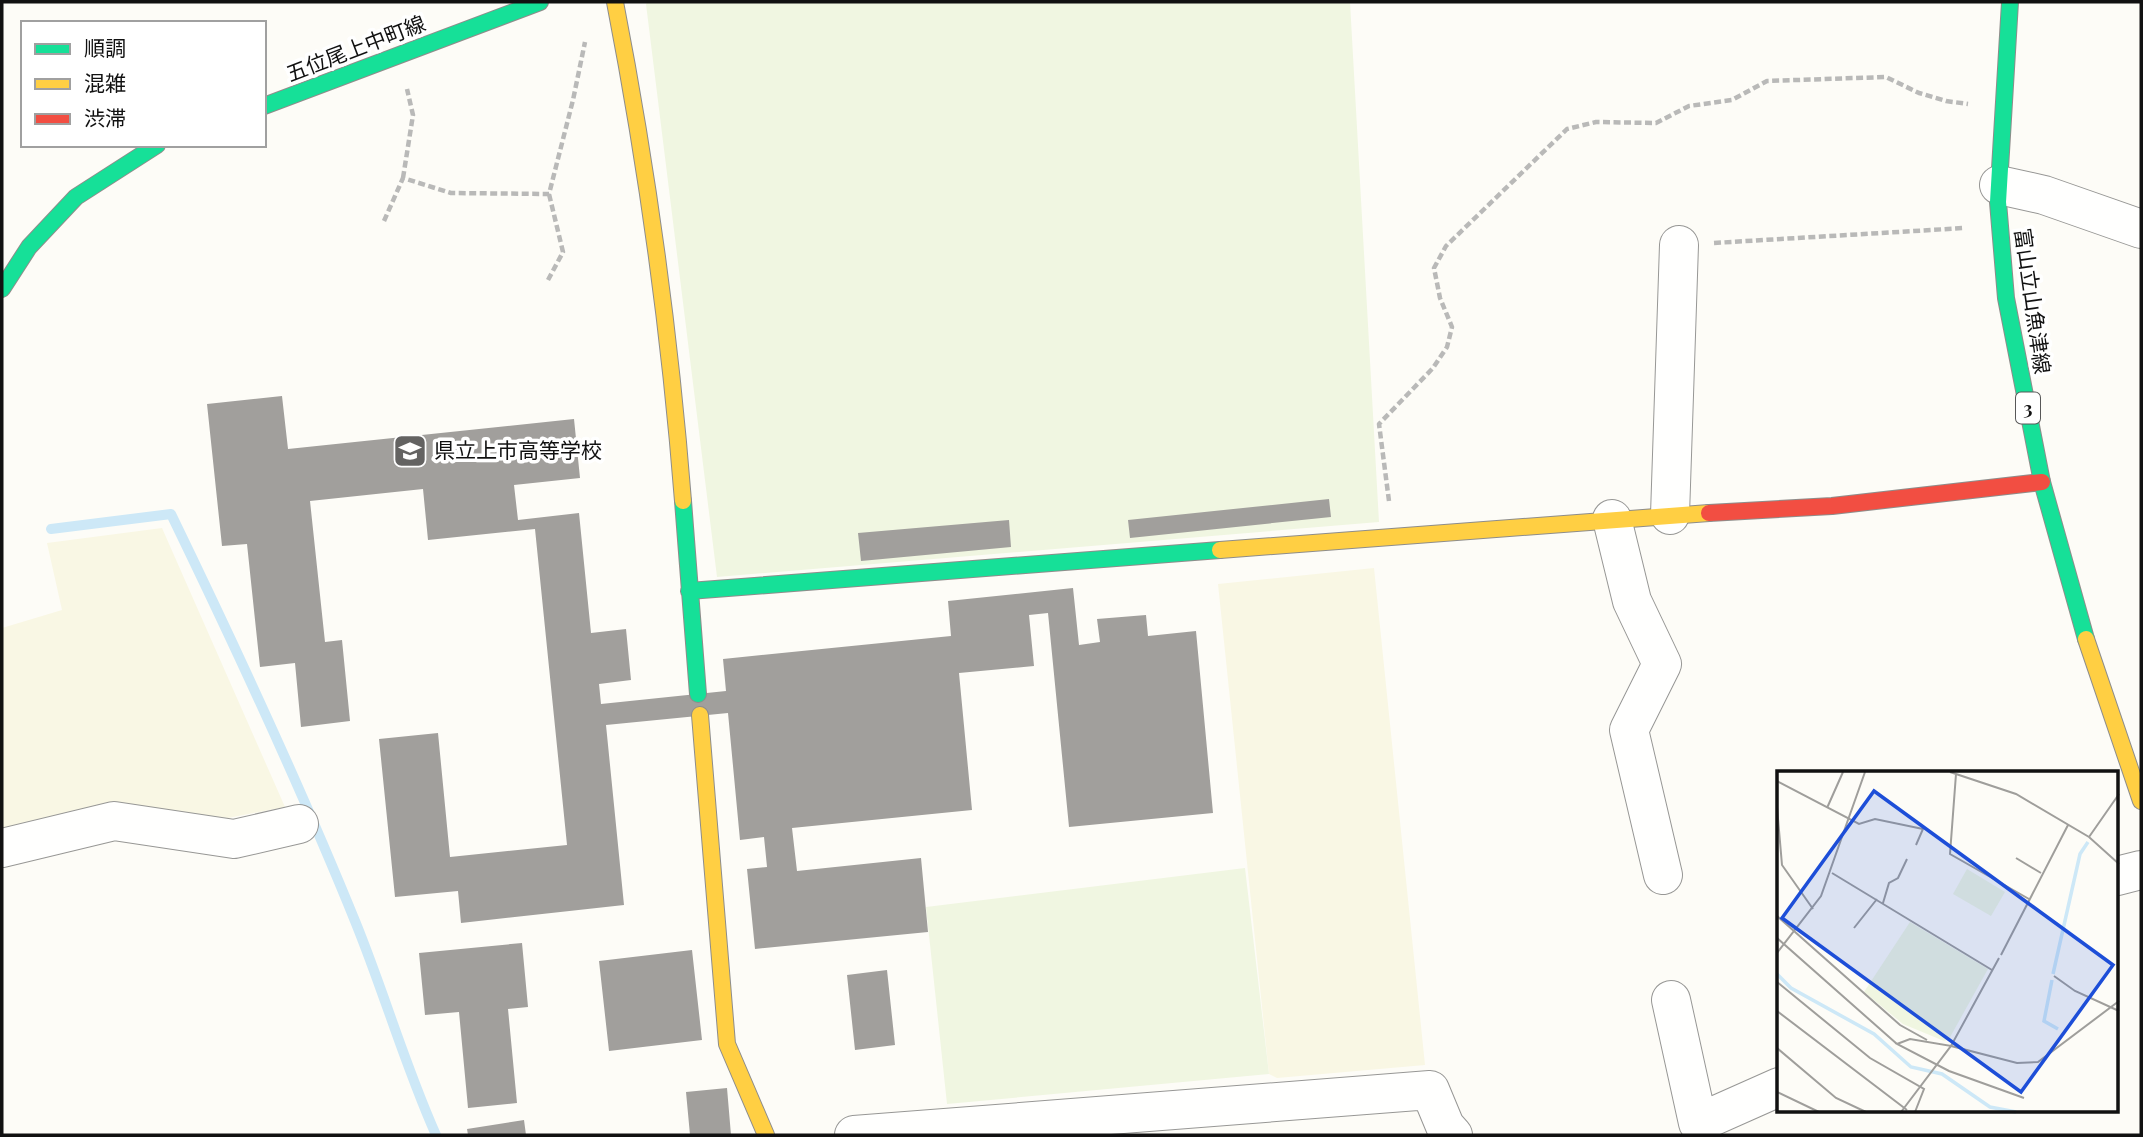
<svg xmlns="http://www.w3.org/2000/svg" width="2143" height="1137" font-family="'Playfair Display','Noto Sans JP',serif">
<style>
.farmland{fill:#f9f7e4}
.pitch{fill:#f0f6e1}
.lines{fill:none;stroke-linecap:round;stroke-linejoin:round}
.stream{stroke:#cde8f7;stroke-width:10}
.building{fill:#a19f9c}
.street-casing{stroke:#979795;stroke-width:40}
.fast-casing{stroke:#8e8d8b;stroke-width:18}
.slow-casing{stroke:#8e8d8b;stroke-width:18}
.jam-casing{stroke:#8e8d8b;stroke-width:18}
.path{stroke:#b9b9b8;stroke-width:4.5;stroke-dasharray:7 3.5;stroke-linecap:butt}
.street{stroke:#fffffe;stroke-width:38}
.fast{stroke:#16e098;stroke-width:16}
.slow{stroke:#ffcf43;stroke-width:16}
.jam{stroke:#f24e42;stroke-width:16}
.labels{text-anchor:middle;stroke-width:7;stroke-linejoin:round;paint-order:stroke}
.shield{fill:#fff;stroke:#585858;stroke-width:2}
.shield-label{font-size:19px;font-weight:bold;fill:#111}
.street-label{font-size:21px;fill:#111;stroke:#fff}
.poi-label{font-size:21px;fill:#111;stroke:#fff;text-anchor:start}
.inset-river{fill:none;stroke:#cde8f7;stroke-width:3.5}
.inset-road{fill:none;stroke:#9f9e9b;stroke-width:2}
.view{fill:#1d4ed8;fill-opacity:0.15;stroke:#1d4ed8;stroke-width:3.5}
.inset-edge{fill:none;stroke:#111;stroke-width:3.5}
</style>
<rect width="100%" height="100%" fill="#fdfcf7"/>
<path class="farmland" d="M 162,528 L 285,807 L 228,818 L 112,806 L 2,831 L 2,628 L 62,610 L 47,543 Z
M 1374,568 L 1425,1065 L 1277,1078 L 1269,1074 L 1218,584 Z"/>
<path class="pitch" d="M 648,2 L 1350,2 L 1379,522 L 717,577 L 646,4 Z
M 1245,868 L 1269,1074 L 947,1104 L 926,907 Z"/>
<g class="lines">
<path class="stream" d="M 51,529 L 171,514 C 236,648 299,783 355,921 C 384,992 405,1066 436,1135"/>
</g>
<path class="building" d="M 282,396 L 288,449 L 574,419 L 580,478 L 514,485 L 518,520 L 579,513 L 591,633 L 626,629 L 631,680 L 599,684 L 601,704 L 726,691 L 723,659 L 951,636 L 948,601 L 1073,588 L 1079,645 L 1100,642 L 1097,619 L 1146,615 L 1148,636 L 1196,631 L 1213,813 L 1069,827 L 1048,613 L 1029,615 L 1034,666 L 959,673 L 972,810 L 792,828 L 797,871 L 921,858 L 928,932 L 755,949 L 747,869 L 767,867 L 764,837 L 740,840 L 728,713 L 606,725 L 624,905 L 461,923 L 458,891 L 395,897 L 379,739 L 438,733 L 450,857 L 567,845 L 535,529 L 428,540 L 423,489 L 310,501 L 325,642 L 342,640 L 350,721 L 301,727 L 295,663 L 260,667 L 247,544 L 222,546 L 207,404 Z
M 1329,499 L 1331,517 L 1130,538 L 1128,520 Z
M 1009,520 L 1011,547 L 861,561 L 858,533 Z
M 522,943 L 528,1007 L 508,1009 L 517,1103 L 468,1108 L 459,1012 L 425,1015 L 419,953 Z
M 692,950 L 702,1040 L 609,1051 L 599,961 Z
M 887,970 L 895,1045 L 855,1050 L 847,975 Z
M 727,1088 L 731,1135 L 690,1135 L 686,1092 Z
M 524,1120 L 526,1135 L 468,1135 L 467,1129 Z"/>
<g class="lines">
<defs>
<path id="street" d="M 1999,185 L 2044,195 L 2141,229
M 1670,515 L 1679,245
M 1612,519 L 1632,601 L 1662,664 L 1629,730 L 1663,875
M 2,848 L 114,821 L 234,839 L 299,824
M 2117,876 L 2141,870
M 1671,1000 L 1698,1123 L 1779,1087
M 854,1135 L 1430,1090 L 1445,1126 L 1453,1135"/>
<path id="fast" d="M 2010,2 L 1998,202 L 2006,298 L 2042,482 L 2086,639
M 264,106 L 540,2
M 2,289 L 29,247 L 76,197 L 157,145
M 683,501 L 698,694
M 689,591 L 1220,550"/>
<path id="slow" d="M 615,2 C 647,167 670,334 683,501
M 1220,550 L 1709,513
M 2086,639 L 2141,801
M 700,715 L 727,1044 L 766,1135"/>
<path id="jam" d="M 1709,513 L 1832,506 L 2042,482"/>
</defs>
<use href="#street" class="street-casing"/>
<use href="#fast" class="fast-casing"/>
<use href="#slow" class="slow-casing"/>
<use href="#jam" class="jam-casing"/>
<path class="path" d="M 403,178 L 413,115 L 407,89
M 384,221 L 403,178 L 451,193 L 549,194 L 573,100 L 585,42
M 1714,243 L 1964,228
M 548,280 L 563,252 L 549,194
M 1389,501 L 1379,424 L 1433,368 L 1447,347 L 1452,327 L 1440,298 L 1434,268 L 1446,246 L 1567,129 L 1596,122 L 1656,123 L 1689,106 L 1732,100 L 1767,81 L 1886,77 L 1919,93 L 1946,101 L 1968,104"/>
<use href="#street" class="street"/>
<use href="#fast" class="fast"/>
<use href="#slow" class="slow"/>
<use href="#jam" class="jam"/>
</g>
<defs>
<symbol id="school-square" viewBox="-11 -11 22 22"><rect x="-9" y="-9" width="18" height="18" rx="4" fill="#646362" stroke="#fff"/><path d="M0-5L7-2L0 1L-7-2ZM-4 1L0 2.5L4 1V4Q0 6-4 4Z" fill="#fff"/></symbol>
</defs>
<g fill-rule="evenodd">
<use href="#school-square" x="391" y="432" width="38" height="38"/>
</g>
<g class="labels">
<rect class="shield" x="2016" y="392.5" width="24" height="31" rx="5"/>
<g class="shield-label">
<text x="2028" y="415">3</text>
</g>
<g class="street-label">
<text transform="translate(356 49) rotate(-21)" y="7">五位尾上中町線</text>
<text transform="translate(2032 301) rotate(82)" y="7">富山立山魚津線</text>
</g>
<g class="poi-label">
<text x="434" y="458">県立上市高等学校</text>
</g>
</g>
<g transform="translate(1777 771)">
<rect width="341" height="341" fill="#fdfcf7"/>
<path d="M 190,98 L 228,121 L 214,145 L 176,123 ZM 133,151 L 211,198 L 172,268 L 167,270 L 126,253 L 87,221 Z" fill="#f0f6e1"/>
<path class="inset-river" d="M 0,203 L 14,217 L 97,263 L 134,296 L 165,303 L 213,336 L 239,341M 276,203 L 303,83 L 311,71M 275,209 L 267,250 L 281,258"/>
<path class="inset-road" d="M 173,1 L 239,23 L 312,66 L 342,93M 179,3 L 173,83 L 252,128M 0,10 L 82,53 L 98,48 L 146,58 L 139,74M 0,36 L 5,94 L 36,138M 50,37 L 66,1M 312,66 L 342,23M 239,87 L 264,102M 55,102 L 215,199M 106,132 L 112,112 L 121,107 L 130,88M 0,145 L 123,254 L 150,269M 77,157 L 100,128M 0,167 L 120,273M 0,182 L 44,125 L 88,1M 224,184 L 291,54M 222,187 L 174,275 L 133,268 L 120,273 L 172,300 L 247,327M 277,205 L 298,220 L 342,240M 0,211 L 93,287 L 147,318 L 138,341M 0,240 L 130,339M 0,277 L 59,327 L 89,341M 0,321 L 42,341M 124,341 L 174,275 L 240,292 L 261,291 L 342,230"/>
<path class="view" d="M 97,20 L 336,194 L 244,321 L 5,147 Z"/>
<rect width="341" height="341" class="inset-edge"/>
</g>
<rect width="2143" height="1137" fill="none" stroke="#111111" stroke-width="7"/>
<rect x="21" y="21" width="245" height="126" fill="#ffffff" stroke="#a0a0a0" stroke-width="2"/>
<rect x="35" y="44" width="35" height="10" fill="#16e098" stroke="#a0a0a0" stroke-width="2"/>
<text x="84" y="56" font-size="21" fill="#111111">順調</text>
<rect x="35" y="79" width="35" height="10" fill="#ffcf43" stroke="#a0a0a0" stroke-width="2"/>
<text x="84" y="91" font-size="21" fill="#111111">混雑</text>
<rect x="35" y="114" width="35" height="10" fill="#f24e42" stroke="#a0a0a0" stroke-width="2"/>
<text x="84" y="126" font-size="21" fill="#111111">渋滞</text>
</svg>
